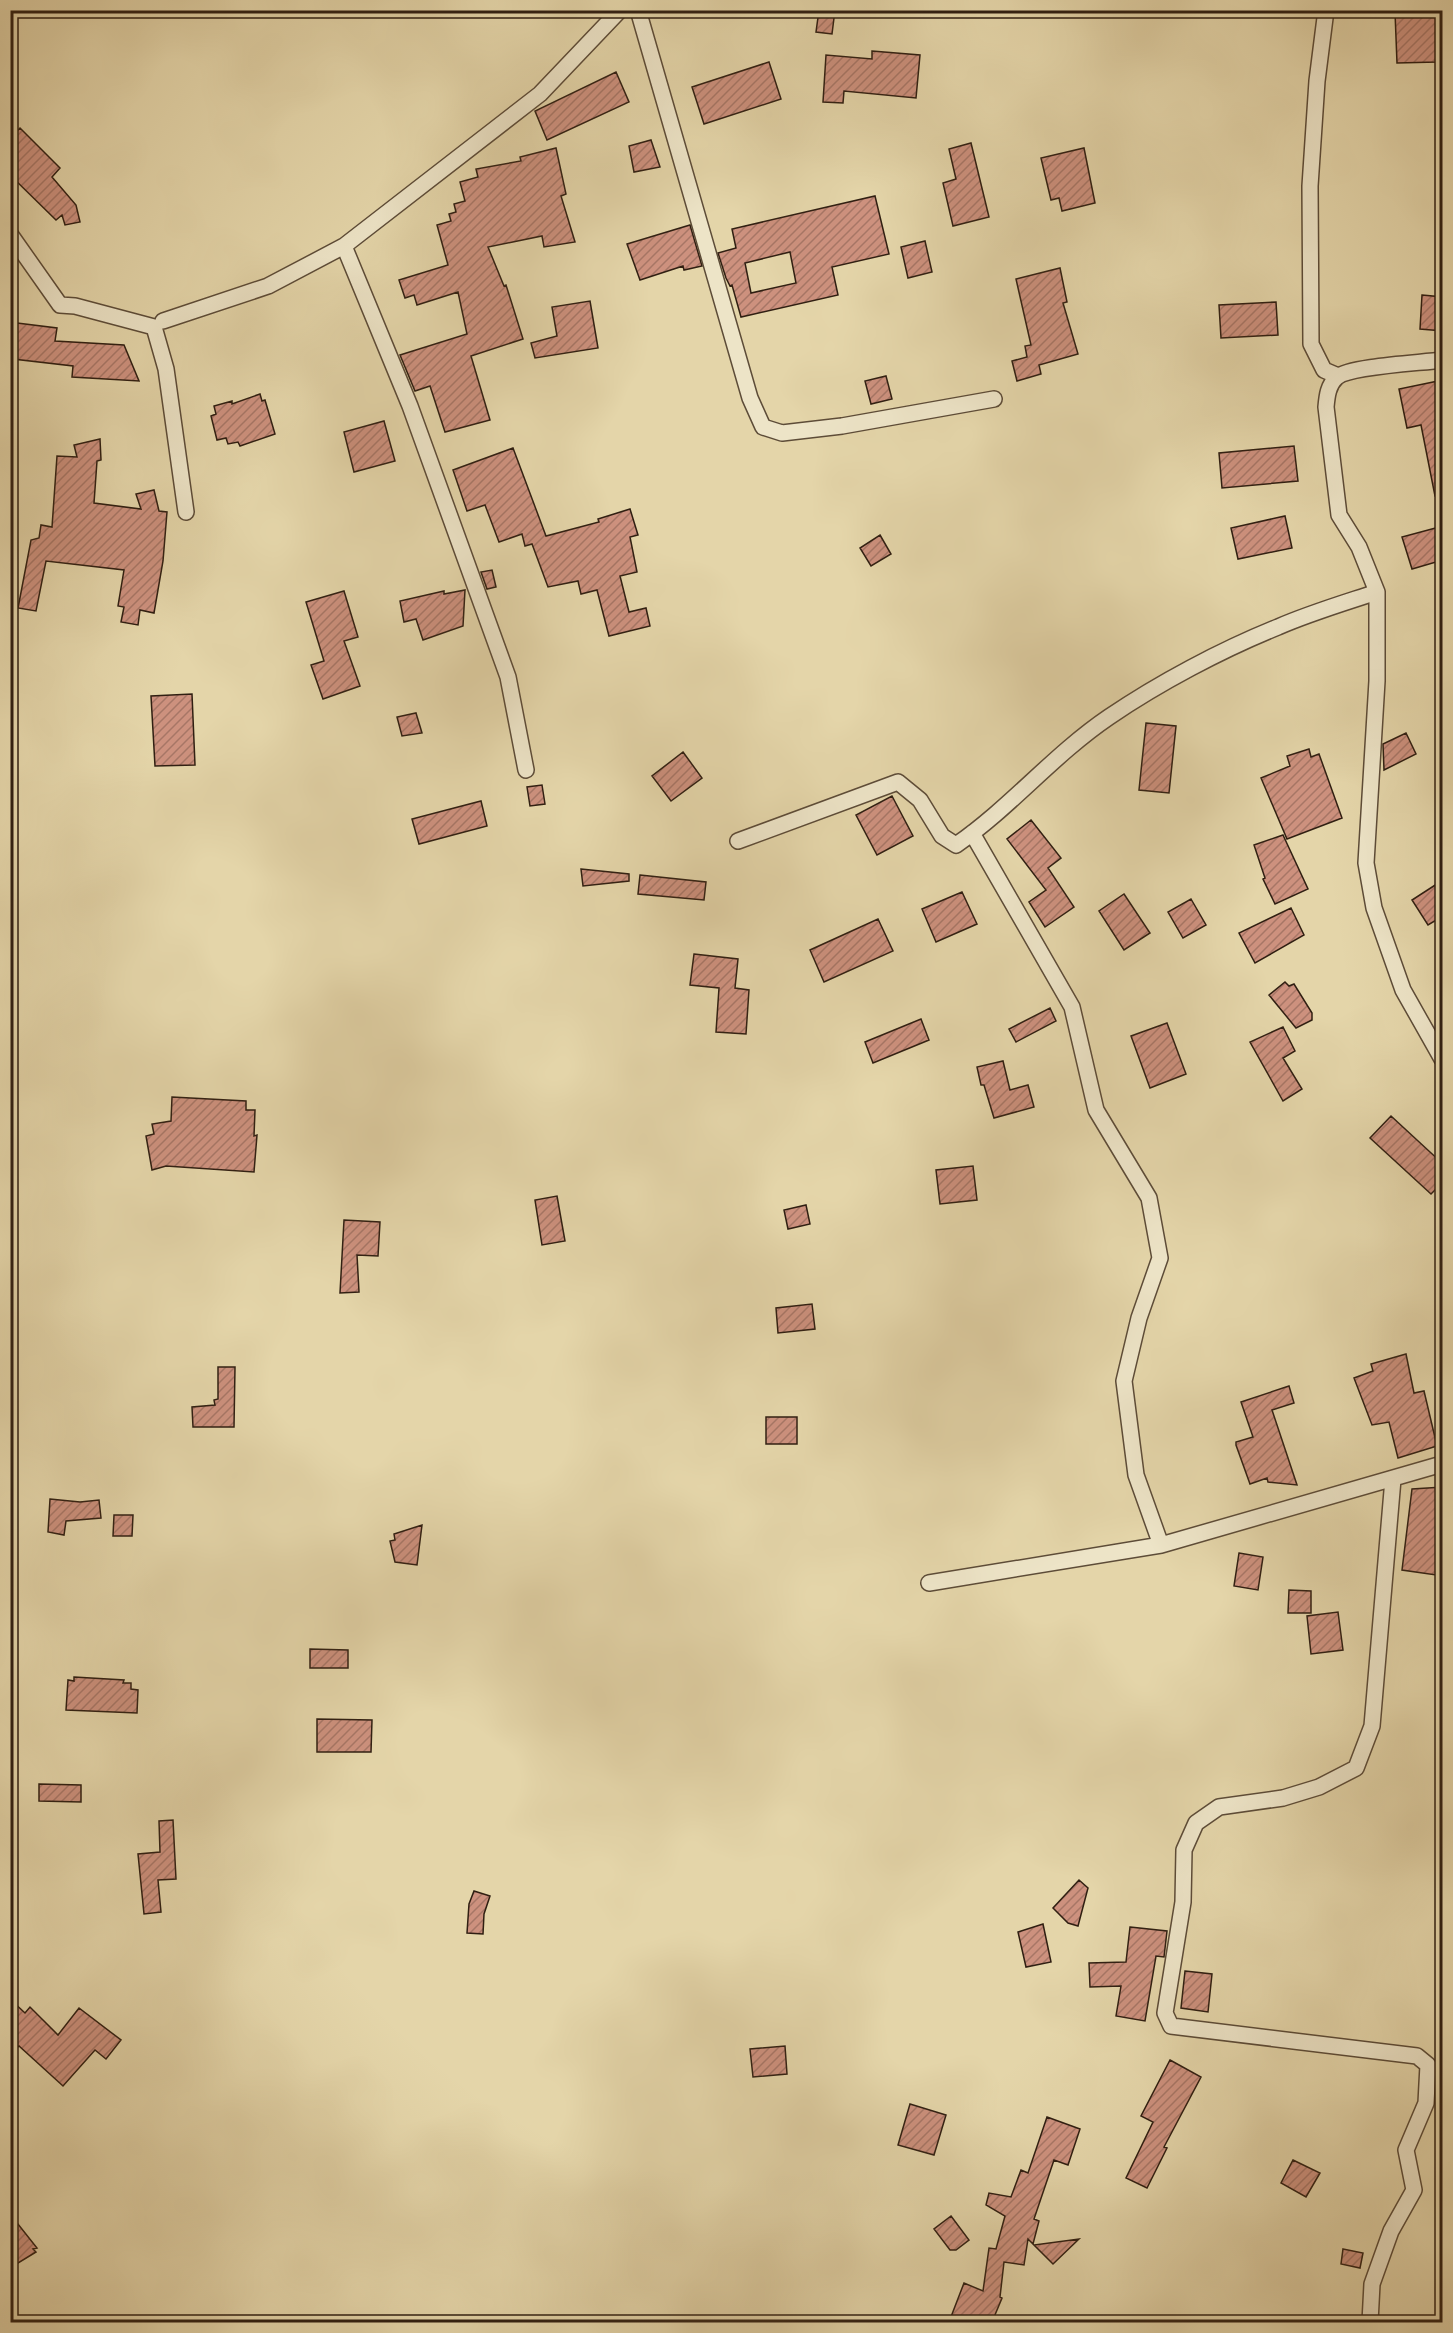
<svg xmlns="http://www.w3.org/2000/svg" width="1453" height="2333" font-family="'IM FELL DW Pica',serif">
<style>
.building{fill:url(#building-hatch);stroke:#301f12;stroke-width:1.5;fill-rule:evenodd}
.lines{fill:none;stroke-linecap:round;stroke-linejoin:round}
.street-casing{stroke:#5d4c38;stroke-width:18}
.street{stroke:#ede4c7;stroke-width:15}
</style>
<defs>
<pattern id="building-hatch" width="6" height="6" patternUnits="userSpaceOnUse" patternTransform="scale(1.5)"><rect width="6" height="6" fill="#cd917e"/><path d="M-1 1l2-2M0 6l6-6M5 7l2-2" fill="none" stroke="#a77666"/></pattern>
</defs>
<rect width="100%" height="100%" fill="#e4d5a9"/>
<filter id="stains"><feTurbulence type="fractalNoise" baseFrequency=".00333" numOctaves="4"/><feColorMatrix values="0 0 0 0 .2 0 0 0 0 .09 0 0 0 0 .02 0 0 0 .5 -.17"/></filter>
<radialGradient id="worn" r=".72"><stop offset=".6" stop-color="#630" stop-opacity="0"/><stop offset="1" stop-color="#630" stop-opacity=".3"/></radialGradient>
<path class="building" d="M 819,10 L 835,10 L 832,34 L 816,32 Z
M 1443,11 L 1443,33 L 1436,33 L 1437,62 L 1397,63 L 1395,12 Z
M 872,51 L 920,55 L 916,98 L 844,91 L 843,103 L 823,102 L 826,55 L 872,59 Z
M 769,62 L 781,99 L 704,124 L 692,87 Z
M 616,72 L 629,102 L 547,140 L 535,111 Z
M 20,128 L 60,168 L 52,177 L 76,205 L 80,222 L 65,225 L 62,215 L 56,220 L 10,175 L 10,138 Z
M 651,140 L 660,167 L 634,172 L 629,146 Z
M 971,143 L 989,217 L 953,226 L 943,183 L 956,179 L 949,149 Z
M 556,148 L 566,194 L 561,196 L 575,242 L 544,247 L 542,236 L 488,247 L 504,286 L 506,285 L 523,339 L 471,356 L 490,420 L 445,432 L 430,386 L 415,391 L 400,355 L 467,334 L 458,292 L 417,305 L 414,295 L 405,298 L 399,280 L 448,265 L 437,225 L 451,221 L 449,214 L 456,212 L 454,204 L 465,201 L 460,182 L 478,177 L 476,169 L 521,161 L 520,157 Z
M 1084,148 L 1095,203 L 1062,211 L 1059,198 L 1051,200 L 1041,158 Z
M 875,196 L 889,254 L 832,267 L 838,295 L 741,317 L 732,285 L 730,286 L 726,278 L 718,253 L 736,248 L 732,229 ZM 790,252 L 796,283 L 751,293 L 745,263 Z
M 690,225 L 702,266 L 684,270 L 683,266 L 640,280 L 627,244 Z
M 925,241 L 932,272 L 908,278 L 901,247 Z
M 1060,268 L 1067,302 L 1063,303 L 1078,354 L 1039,365 L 1041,374 L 1017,381 L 1012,361 L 1027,357 L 1025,346 L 1031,345 L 1016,279 Z
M 1422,295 L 1443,297 L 1443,331 L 1420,329 Z
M 590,301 L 598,348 L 535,358 L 531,343 L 557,336 L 552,307 Z
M 1276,302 L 1278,335 L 1221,338 L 1219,305 Z
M 17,323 L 57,328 L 55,341 L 124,345 L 139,381 L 72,377 L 73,366 L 13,359 Z
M 886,376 L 892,399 L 871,404 L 865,381 Z
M 1443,380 L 1443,496 L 1435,496 L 1421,425 L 1407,428 L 1399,389 Z
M 260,394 L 262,401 L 265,400 L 275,434 L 240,446 L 238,442 L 228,444 L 226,438 L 217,440 L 211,416 L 216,414 L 214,406 L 232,401 L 232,404 Z
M 384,421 L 395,461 L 354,472 L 344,432 Z
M 100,439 L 101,460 L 97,461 L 94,503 L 141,509 L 136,494 L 154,490 L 159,511 L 167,512 L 163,561 L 154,613 L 140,610 L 138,625 L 121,622 L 124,607 L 118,606 L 124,570 L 46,561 L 36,611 L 18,608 L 31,540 L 39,538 L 41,525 L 52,527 L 57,456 L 77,457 L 74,445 Z
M 1294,446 L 1298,481 L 1222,488 L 1219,453 Z
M 513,448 L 546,536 L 599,522 L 598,519 L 630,509 L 638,535 L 630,537 L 637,572 L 620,576 L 629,612 L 646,608 L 650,626 L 609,636 L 597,590 L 581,594 L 578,581 L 548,587 L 532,544 L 525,546 L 522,534 L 499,542 L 485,505 L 467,511 L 453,470 Z
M 1285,516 L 1292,548 L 1238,559 L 1231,528 Z
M 1443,526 L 1443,560 L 1412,569 L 1402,537 Z
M 880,535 L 891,554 L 871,566 L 860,548 Z
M 492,570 L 496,587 L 487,589 L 481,572 Z
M 465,590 L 463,626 L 423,640 L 416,619 L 404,622 L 400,601 L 444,591 L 444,594 Z
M 344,591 L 358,637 L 344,641 L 360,686 L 323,699 L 311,665 L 324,661 L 306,602 Z
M 192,694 L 195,765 L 155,766 L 151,696 Z
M 416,713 L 422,733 L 402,736 L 397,717 Z
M 1146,723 L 1176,726 L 1169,793 L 1139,790 Z
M 1406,733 L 1416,754 L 1384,770 L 1383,744 Z
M 1309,749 L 1311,757 L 1319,754 L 1342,818 L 1287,839 L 1261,778 L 1290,766 L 1287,756 Z
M 683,752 L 702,778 L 671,801 L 652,776 Z
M 542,785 L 545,804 L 530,806 L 527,787 Z
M 892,796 L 913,836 L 877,855 L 856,815 Z
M 481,801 L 487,826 L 419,844 L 412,819 Z
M 1031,820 L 1061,858 L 1048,868 L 1074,907 L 1045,927 L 1029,902 L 1046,890 L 1007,839 Z
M 1283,835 L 1308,889 L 1275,904 L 1263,879 L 1265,878 L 1254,845 Z
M 581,869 L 629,874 L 629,881 L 583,886 Z
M 640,875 L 706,882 L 704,900 L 638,894 Z
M 1443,880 L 1443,916 L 1428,925 L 1412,900 Z
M 962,892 L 977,924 L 936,942 L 922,909 Z
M 1124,894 L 1150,933 L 1124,950 L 1099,911 Z
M 1191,899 L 1206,925 L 1183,938 L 1168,912 Z
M 1291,908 L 1304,935 L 1255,963 L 1239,933 Z
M 878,919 L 893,951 L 824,982 L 810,950 Z
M 694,954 L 738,959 L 735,988 L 749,990 L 746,1034 L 716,1032 L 719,988 L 690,985 Z
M 1285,982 L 1289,986 L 1294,984 L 1312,1013 L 1312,1020 L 1296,1028 L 1269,995 Z
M 1050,1008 L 1056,1021 L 1016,1042 L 1009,1029 Z
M 921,1019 L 929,1040 L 873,1063 L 865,1042 Z
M 1167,1023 L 1186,1074 L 1150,1088 L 1131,1036 Z
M 1283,1027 L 1295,1051 L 1283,1058 L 1302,1089 L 1283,1101 L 1250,1042 Z
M 1003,1061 L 1010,1090 L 1028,1085 L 1034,1107 L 994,1118 L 984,1085 L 981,1085 L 977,1067 Z
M 172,1097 L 246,1101 L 246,1110 L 255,1110 L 254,1136 L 257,1135 L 254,1172 L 166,1166 L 152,1170 L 146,1136 L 154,1134 L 152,1124 L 171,1121 Z
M 1391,1116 L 1443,1164 L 1443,1182 L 1431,1194 L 1370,1138 Z
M 973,1166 L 977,1200 L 940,1204 L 936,1170 Z
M 557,1196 L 565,1241 L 542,1245 L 535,1200 Z
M 806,1205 L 810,1224 L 788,1229 L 784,1210 Z
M 344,1220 L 380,1222 L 378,1256 L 357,1255 L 359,1292 L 340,1293 Z
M 812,1304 L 815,1329 L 778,1333 L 776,1308 Z
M 1406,1354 L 1414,1393 L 1424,1391 L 1437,1446 L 1398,1458 L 1389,1422 L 1372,1425 L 1354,1378 L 1373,1371 L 1371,1364 Z
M 218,1367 L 235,1367 L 234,1427 L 193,1427 L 192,1407 L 215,1405 L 214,1400 L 218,1399 Z
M 1289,1386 L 1294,1403 L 1272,1410 L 1297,1485 L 1268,1482 L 1267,1478 L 1250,1484 L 1236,1445 L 1236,1442 L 1253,1437 L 1241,1402 Z
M 766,1417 L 797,1417 L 797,1444 L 766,1444 Z
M 1443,1487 L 1443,1576 L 1402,1570 L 1412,1489 Z
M 50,1499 L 80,1502 L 99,1500 L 101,1518 L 66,1521 L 64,1535 L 48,1532 Z
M 114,1515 L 133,1515 L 132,1536 L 113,1536 Z
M 422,1525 L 417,1565 L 395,1562 L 390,1541 L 395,1540 L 394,1534 Z
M 1239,1553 L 1263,1557 L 1258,1590 L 1234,1586 Z
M 1289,1590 L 1311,1591 L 1311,1613 L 1288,1613 Z
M 1338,1612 L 1343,1650 L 1311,1654 L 1307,1616 Z
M 310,1649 L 348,1650 L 348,1668 L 310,1668 Z
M 74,1677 L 124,1680 L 123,1683 L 131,1683 L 131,1689 L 138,1690 L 137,1713 L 66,1710 L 68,1680 L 74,1681 Z
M 317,1719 L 372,1720 L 371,1752 L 317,1752 Z
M 39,1784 L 81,1785 L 81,1802 L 39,1801 Z
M 173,1820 L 176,1879 L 158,1880 L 161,1912 L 144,1914 L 138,1854 L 160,1852 L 159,1821 Z
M 1079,1880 L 1088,1888 L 1078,1926 L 1068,1923 L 1053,1908 Z
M 474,1891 L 490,1896 L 484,1914 L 483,1934 L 467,1933 L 469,1904 Z
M 1043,1924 L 1051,1962 L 1026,1967 L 1018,1932 Z
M 1130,1927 L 1167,1931 L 1164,1957 L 1156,1956 L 1145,2021 L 1116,2016 L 1121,1986 L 1090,1987 L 1089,1963 L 1126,1962 Z
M 1185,1971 L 1212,1974 L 1208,2012 L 1181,2008 Z
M 10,1999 L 25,2013 L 30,2007 L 58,2035 L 79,2008 L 121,2040 L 106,2059 L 95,2050 L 63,2086 L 19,2046 L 10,2054 Z
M 785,2046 L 787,2074 L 753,2077 L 750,2049 Z
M 1170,2060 L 1201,2077 L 1164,2147 L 1167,2148 L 1147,2188 L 1126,2178 L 1153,2122 L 1141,2116 Z
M 910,2104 L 946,2115 L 934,2155 L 898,2145 Z
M 1047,2117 L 1080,2129 L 1068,2165 L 1054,2160 L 1034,2219 L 1039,2221 L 1033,2244 L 1028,2239 L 1024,2265 L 1004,2262 L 1000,2297 L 1002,2298 L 992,2322 L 949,2322 L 964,2283 L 983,2291 L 989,2248 L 996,2249 L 1005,2216 L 986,2205 L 989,2193 L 1011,2197 L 1021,2170 L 1028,2173 Z
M 1293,2160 L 1320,2173 L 1306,2197 L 1281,2183 Z
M 10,2214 L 37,2248 L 33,2249 L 36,2252 L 10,2268 Z
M 951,2216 L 969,2240 L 956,2250 L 950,2250 L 934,2229 Z
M 1079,2239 L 1053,2264 L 1034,2245 Z
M 1343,2249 L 1363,2253 L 1360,2268 L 1341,2264 Z"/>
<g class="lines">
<defs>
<path id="street" d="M 638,10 L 750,398 L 763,427 L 782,433 L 842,426 L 994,399
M 1326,10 L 1317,81 L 1310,186 L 1311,344 L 1324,370 L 1338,376
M 10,234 L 60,305 L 75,306 L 154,327 L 166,369 L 186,512
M 163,321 L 268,286 L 344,246
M 1442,360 C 1421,363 1351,366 1337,377 C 1328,385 1327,396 1326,407 L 1339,515 L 1359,547 L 1377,592 L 1377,681 L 1366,863 L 1374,908 L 1403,990 L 1442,1059
M 526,770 L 508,677 L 410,406 L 344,246 L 540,94 L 620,10
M 972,833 L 1072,1007 L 1096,1110 L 1149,1198 L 1160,1258 L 1139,1318 L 1124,1381 L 1136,1475 L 1161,1545
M 738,841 L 898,782 L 920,800 L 942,836 L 956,845 C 1011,807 1053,755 1109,717 C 1159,683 1221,650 1278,627 C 1310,613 1344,603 1377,592
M 929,1583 L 1161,1545 L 1442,1464
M 1370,2322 L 1372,2284 L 1391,2231 L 1414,2190 L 1406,2150 L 1426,2103 L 1428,2065 L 1417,2056 L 1171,2026 L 1165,2013 L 1183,1902 L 1184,1850 L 1196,1823 L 1219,1807 L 1283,1798 L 1319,1787 L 1356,1768 L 1372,1726 L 1393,1479"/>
</defs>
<use href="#street" class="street-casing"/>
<use href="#street" class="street"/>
</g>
<rect width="1453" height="2333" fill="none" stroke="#e4d5a9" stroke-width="36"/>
<rect x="12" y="12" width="1429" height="2309" fill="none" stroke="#301f12" stroke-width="3"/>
<rect x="18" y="18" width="1417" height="2297" fill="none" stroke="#301f12" stroke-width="1.5"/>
<rect width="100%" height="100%" filter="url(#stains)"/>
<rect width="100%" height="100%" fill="url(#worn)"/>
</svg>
